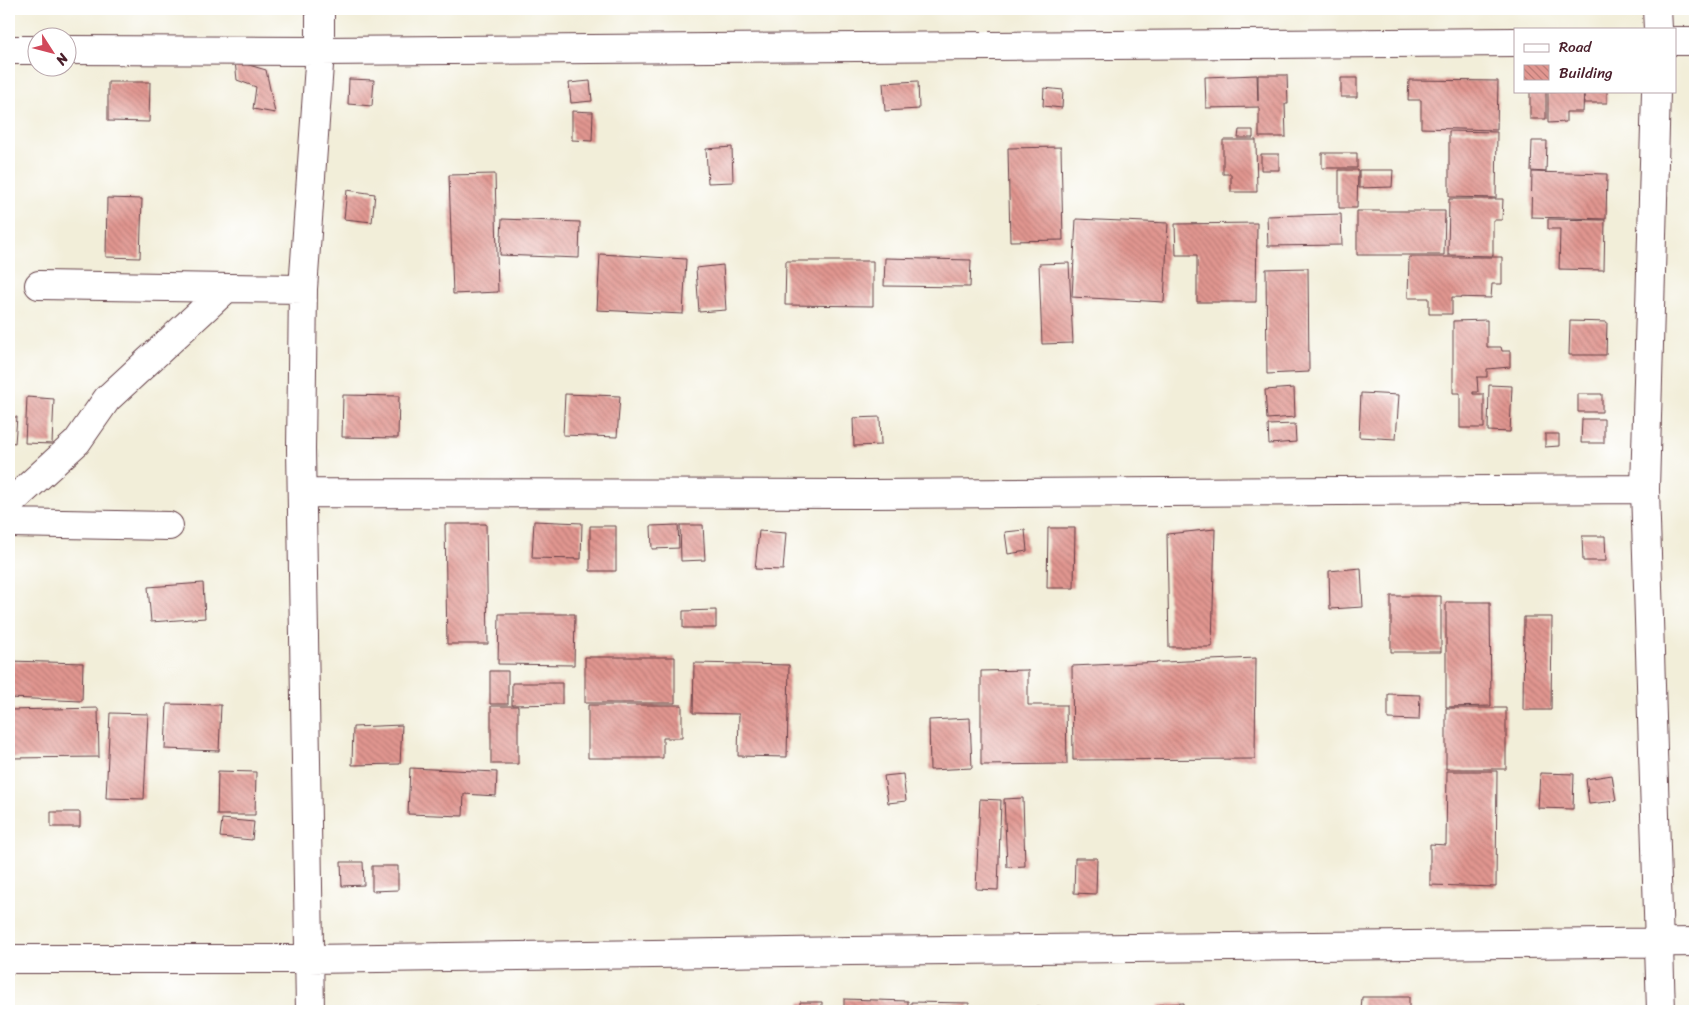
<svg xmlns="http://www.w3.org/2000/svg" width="1704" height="1020" font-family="Sriracha,sans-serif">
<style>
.building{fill:url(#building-back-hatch)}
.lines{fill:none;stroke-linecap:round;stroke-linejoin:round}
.minor-casing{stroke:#633e45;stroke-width:30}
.minor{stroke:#fff;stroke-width:28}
</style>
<defs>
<pattern id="building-back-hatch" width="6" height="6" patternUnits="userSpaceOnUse" patternTransform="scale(1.25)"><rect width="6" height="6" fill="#e19690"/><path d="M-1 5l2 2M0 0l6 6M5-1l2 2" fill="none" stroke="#b87a76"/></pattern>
</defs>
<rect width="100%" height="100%" fill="#fff"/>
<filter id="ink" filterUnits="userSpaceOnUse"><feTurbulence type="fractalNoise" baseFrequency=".02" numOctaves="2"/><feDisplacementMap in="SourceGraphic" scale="10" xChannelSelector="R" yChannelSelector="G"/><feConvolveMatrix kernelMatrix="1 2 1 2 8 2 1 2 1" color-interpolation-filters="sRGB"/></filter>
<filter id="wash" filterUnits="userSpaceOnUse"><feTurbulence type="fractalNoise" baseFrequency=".0096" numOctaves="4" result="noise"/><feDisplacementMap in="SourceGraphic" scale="20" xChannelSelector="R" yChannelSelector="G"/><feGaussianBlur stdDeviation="1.12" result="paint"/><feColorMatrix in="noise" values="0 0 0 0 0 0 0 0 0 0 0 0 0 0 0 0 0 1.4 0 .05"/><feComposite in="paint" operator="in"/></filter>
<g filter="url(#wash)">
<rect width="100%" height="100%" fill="#f2eed9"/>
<g id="blocks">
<path class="building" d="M 235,61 L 266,70 L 275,113 L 253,109 L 256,87 L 237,80 Z
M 1257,75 L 1258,101 L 1258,75 L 1287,75 L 1288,104 L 1285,104 L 1286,137 L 1259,137 L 1259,107 L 1206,108 L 1205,77 Z
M 1341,78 L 1357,78 L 1357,97 L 1341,97 Z
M 349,79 L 374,80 L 372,106 L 348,104 Z
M 1409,80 L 1498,81 L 1497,130 L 1421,128 L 1421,100 L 1408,100 Z
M 590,81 L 592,101 L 571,103 L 569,83 Z
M 918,81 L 919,109 L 885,111 L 883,83 Z
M 108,82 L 150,82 L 149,122 L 108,121 Z
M 1044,88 L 1063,90 L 1062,108 L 1043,106 Z
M 1530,91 L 1546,91 L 1546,119 L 1530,119 Z
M 1548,91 L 1584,91 L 1583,112 L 1566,112 L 1566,122 L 1548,123 Z
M 1584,91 L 1607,91 L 1607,103 L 1584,103 Z
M 572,111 L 593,112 L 592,141 L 572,140 Z
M 1239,130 L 1253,130 L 1253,138 L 1238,138 Z
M 1449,131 L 1497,132 L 1496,198 L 1449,197 Z
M 1223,140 L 1256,140 L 1257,192 L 1231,192 L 1231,174 L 1223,174 Z
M 1532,141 L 1547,141 L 1546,172 L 1531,171 Z
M 732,147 L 733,182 L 708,183 L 706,149 Z
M 1061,147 L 1063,240 L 1010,241 L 1008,148 Z
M 1322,153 L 1357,153 L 1357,168 L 1322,168 Z
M 1261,154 L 1279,154 L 1279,170 L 1261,170 Z
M 1339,170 L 1358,170 L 1357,208 L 1339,208 Z
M 1359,170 L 1393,170 L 1392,187 L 1359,188 Z
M 1532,172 L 1607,174 L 1606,219 L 1531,217 Z
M 495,174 L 498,292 L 453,294 L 449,175 Z
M 347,190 L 375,194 L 372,222 L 344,219 Z
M 107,198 L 142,199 L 140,258 L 106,257 Z
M 1449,199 L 1503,199 L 1502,220 L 1493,220 L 1493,256 L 1448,255 Z
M 1357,211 L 1445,211 L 1444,255 L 1357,255 Z
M 1341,214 L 1342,245 L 1268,246 L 1267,216 Z
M 502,219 L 580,222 L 579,258 L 500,255 Z
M 1076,219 L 1168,223 L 1164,302 L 1072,297 Z
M 1548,219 L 1605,220 L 1604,270 L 1559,269 L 1560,229 L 1548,229 Z
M 1257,223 L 1256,302 L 1197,302 L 1197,255 L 1176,255 L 1175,224 Z
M 600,254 L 686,259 L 683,314 L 597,310 Z
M 1409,257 L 1502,257 L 1502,284 L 1492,284 L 1491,298 L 1452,297 L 1452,314 L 1429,314 L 1429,298 L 1408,298 Z
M 885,258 L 971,260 L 970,287 L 884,286 Z
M 786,261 L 873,261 L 873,306 L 785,305 Z
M 1069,263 L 1073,343 L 1042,344 L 1039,264 Z
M 723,265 L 726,310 L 699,312 L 696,268 Z
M 1308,268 L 1309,372 L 1267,374 L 1266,269 Z
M 1487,320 L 1487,347 L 1501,347 L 1502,351 L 1510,351 L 1510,367 L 1487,369 L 1487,377 L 1477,377 L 1478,392 L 1473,392 L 1473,394 L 1484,394 L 1484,428 L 1460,428 L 1460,393 L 1453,393 L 1453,321 Z
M 1570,321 L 1607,322 L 1606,355 L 1569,355 Z
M 1489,385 L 1512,386 L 1510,432 L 1488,431 Z
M 1294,388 L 1295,417 L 1267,419 L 1265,390 Z
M 1361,393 L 1399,395 L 1396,439 L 1359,437 Z
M 565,394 L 620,396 L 617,437 L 563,435 Z
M 1578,394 L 1602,394 L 1602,412 L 1578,412 Z
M 343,395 L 399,396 L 398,438 L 342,437 Z
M 27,397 L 54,399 L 52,444 L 25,443 Z
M 9,417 L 17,417 L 15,443 L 9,442 Z
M 880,417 L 881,445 L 854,446 L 853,418 Z
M 1582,419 L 1604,419 L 1604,443 L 1581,443 Z
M 1295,424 L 1296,442 L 1269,444 L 1268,425 Z
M 1545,434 L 1559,434 L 1559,446 L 1545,447 Z
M 534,521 L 582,523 L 581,559 L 532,558 Z
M 445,524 L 486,524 L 488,644 L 447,644 Z
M 678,525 L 679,548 L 652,549 L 651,526 Z
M 680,525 L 703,525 L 705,560 L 681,561 Z
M 590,526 L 616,526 L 616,571 L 590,571 Z
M 1048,528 L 1075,528 L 1074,588 L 1047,588 Z
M 1215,529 L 1212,647 L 1169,647 L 1167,534 Z
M 1025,530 L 1027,551 L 1008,554 L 1005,532 Z
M 759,531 L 786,533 L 783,570 L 755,569 Z
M 1582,536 L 1605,536 L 1606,561 L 1583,561 Z
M 1361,568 L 1363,607 L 1330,609 L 1329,571 Z
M 203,583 L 205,618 L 151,622 L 148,587 Z
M 1391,596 L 1441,596 L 1441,652 L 1391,652 Z
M 1446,602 L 1490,602 L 1491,706 L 1446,707 Z
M 716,610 L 716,628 L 683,628 L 683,611 Z
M 499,614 L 575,614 L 574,665 L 498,664 Z
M 1524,617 L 1552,617 L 1551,710 L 1523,710 Z
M 585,657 L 675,657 L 675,703 L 585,703 Z
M 1256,658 L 1255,759 L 1073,760 L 1072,666 Z
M 9,661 L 83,663 L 82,701 L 9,698 Z
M 694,663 L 789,665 L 787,757 L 738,756 L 739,714 L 693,713 Z
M 1028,670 L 1028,705 L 1066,705 L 1067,764 L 981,765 L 981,671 Z
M 490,671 L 508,671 L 508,704 L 490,704 Z
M 512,683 L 562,683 L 562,704 L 512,705 Z
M 1388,694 L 1420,695 L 1419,720 L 1388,719 Z
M 167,704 L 221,705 L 219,751 L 165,749 Z
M 588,705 L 682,705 L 682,738 L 663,738 L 663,758 L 588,758 Z
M 491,706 L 518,706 L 518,764 L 491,764 Z
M 98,708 L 99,757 L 9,758 L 9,710 Z
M 1446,708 L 1506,708 L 1506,769 L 1446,769 Z
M 110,713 L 148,714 L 144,799 L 106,798 Z
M 970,718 L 972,768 L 930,770 L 929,720 Z
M 402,725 L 400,764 L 352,765 L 353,727 Z
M 410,768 L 497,772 L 496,796 L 464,794 L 463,816 L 408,814 Z
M 218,771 L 256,772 L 255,815 L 217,815 Z
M 1447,771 L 1497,771 L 1496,887 L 1430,885 L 1430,844 L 1446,845 Z
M 1540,773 L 1574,774 L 1573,809 L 1538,808 Z
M 903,774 L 906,801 L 888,803 L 884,776 Z
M 1612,775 L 1616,801 L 1589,804 L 1586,779 Z
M 1023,798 L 1025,866 L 1007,867 L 1004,799 Z
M 980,799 L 1001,800 L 998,890 L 976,889 Z
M 51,812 L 80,812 L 80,827 L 51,827 Z
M 222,819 L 254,822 L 252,840 L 220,837 Z
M 1075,858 L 1097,858 L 1096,894 L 1074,893 Z
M 341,862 L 363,862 L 364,885 L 342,886 Z
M 372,866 L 398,866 L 398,890 L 372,891 Z
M 1693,870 L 1695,870 L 1695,892 L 1693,892 Z
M 1362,997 L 1409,997 L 1409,1011 L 1361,1011 Z
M 844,999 L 908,1001 L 908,1011 L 844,1011 Z
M 800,1002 L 822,1002 L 822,1011 L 800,1011 Z
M 911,1002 L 969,1003 L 969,1011 L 911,1011 Z
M 1184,1003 L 1184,1011 L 1158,1011 L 1158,1005 Z
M 1034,1007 L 1084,1010 L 1084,1011 L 1034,1011 Z"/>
</g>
</g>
<g filter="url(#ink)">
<use href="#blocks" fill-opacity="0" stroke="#633e45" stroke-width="1"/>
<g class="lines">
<defs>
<path id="minor" d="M 1657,9 L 1658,29
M 1675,41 L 1695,41
M 9,50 L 38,50
M 68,50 L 320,51 L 1515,42
M 1656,91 L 1645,489 L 1661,1011
M 39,285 L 303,289
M 303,493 L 867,494 L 1645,489
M 9,504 L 77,442 L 107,399 L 227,288
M 9,523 L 169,526
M 9,959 L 309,959 L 851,951 L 1695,942
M 310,1011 L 301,449 L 303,289 L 320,51 L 320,9"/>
</defs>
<use href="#minor" class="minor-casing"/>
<use href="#minor" class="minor"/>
</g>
</g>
<rect width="1704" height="1020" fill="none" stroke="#fff" stroke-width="30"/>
<rect x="1514" y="28" width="162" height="65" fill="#ffffff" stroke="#b7a5aa"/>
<rect x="1524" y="44" width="25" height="8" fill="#ffffff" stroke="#b7a5aa"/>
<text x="1559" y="52" font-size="15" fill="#4a1f2b">Road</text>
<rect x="1524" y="65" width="25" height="15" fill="url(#building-back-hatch)" stroke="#b7a5aa"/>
<text x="1559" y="78" font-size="15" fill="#4a1f2b">Building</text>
<g transform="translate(52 52) rotate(126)"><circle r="24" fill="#ffffff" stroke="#b7a5aa"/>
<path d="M0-4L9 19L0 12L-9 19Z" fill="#d1495b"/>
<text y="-8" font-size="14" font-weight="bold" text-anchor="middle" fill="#4a1f2b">N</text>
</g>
</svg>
